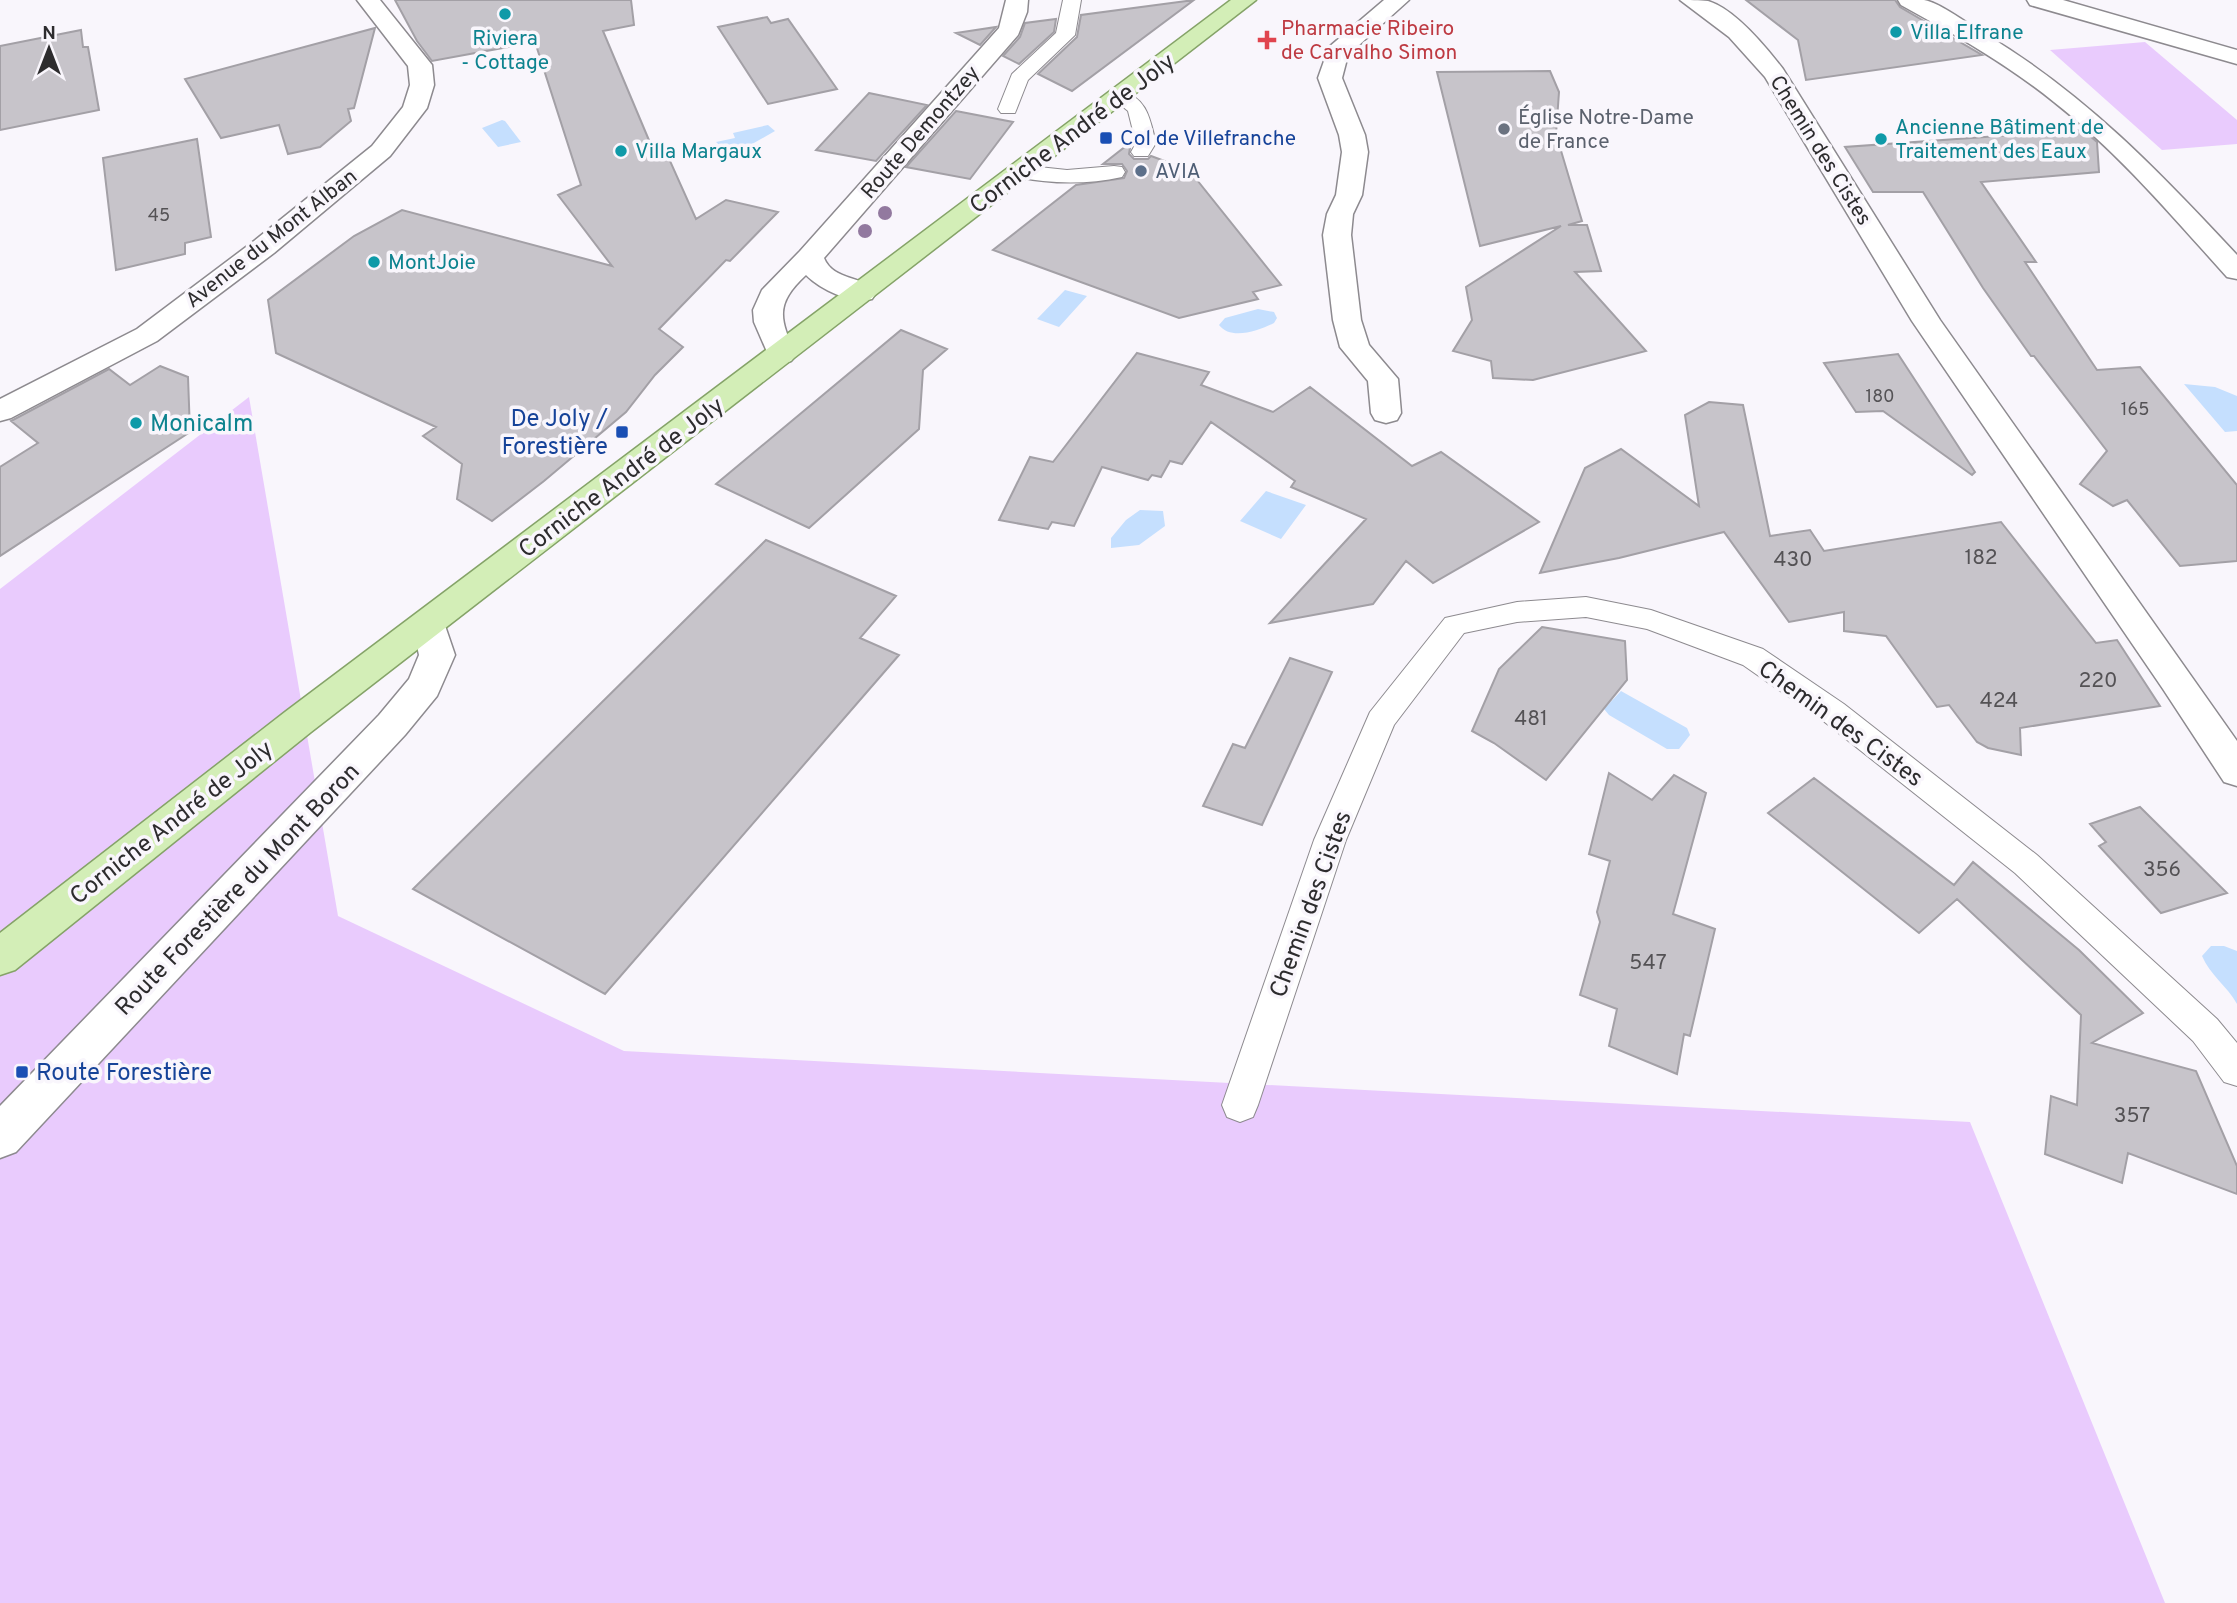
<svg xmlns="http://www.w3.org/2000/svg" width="2237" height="1603" font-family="Overpass,sans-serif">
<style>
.green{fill:#e9cbfd}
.water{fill:#c5dffe}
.building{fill:#c7c4ca;stroke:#a3a0a6;stroke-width:2}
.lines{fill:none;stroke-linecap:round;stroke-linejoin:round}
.service-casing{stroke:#8d8a8f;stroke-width:2}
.minor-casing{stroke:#8d8a8f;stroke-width:3}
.primary-casing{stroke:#85a368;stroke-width:3}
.service{fill:#fff;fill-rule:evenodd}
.minor{fill:#fff;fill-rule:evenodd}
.primary{fill:#d3eeb7;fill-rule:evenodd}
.tree{fill:#92799f}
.culture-dot{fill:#0f9aa8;stroke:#f9f6fc;stroke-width:2.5}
.health-dot{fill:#e0444e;stroke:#f9f6fc;stroke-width:2.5}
.worship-dot{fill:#6b7280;stroke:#f9f6fc;stroke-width:2.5}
.transit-dot{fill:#1a4fb4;stroke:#f9f6fc;stroke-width:2.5}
.service-dot{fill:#5c6f8a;stroke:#f9f6fc;stroke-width:2.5}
.labels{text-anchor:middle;stroke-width:7;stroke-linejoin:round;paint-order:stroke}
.far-number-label{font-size:18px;fill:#545255}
.far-health-label{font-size:21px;fill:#be3a42;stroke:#f9f6fc;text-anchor:start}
.far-culture-label{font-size:21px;fill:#0d838f;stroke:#f9f6fc;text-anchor:start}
.far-worship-label{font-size:21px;fill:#5b616d;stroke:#f9f6fc;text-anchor:start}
.far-street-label{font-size:21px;fill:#2d2c2e;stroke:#f9f6fc}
.far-transit-label{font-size:21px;fill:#164399;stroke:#f9f6fc;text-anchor:start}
.far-service-label{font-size:21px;fill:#4e5e75;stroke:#f9f6fc;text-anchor:start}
.number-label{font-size:21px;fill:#545255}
.street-label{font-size:24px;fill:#2d2c2e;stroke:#f9f6fc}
.transit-label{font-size:24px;fill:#164399;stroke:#f9f6fc;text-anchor:end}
.culture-label{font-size:24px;fill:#0d838f;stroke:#f9f6fc;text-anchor:start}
</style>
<rect width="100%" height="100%" fill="#f9f6fc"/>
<path class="green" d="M 2145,42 L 2237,120 L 2237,144 L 2162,150 L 2050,50 Z
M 249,397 L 338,916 L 624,1051 L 1970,1122 L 2165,1603 L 0,1603 L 0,589 Z"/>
<path class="water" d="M 502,120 L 505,121 L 521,142 L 498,147 L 482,128 Z
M 768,125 L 775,131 L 731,156 L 716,142 L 735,138 L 733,133 Z
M 1065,290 L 1087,296 L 1059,327 L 1037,319 Z
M 1258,309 L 1274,312 L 1277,318 L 1274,323 C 1260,330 1231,341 1219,325 L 1225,318 Z
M 2184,384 L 2215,387 L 2237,396 L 2237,431 L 2225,432 Z
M 1266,491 L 1306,505 L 1281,539 L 1240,521 Z
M 1140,510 L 1163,511 L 1165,526 L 1139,545 L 1111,548 L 1111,538 L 1126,520 Z
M 1621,691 L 1687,728 L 1690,735 L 1679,749 L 1667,749 L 1609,715 L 1604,709 Z
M 2211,946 L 2224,946 L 2237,951 L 2237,1004 C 2227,986 2210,975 2202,956 Z"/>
<path class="building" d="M 395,0 L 631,0 L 634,25 L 603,31 L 651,145 L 662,143 L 696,219 L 726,200 L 778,212 L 730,261 L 726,260 L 659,329 L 683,347 L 655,375 L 626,412 L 544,481 L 492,521 L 457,499 L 462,464 L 423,436 L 436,427 L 276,353 L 268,300 L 354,236 L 402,210 L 612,266 L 558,195 L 581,185 L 535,42 L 432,61 L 417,41 Z
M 1194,0 L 1072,91 L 1038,74 L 1077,37 L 1081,15 Z
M 1746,0 L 1895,0 L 1900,7 L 1982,55 L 1806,80 L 1798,40 Z
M 767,17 L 771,23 L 788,19 L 837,89 L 768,104 L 718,27 Z
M 1056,19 L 1054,32 L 1019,64 L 1003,56 L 1020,37 L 1025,23 Z
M 996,27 L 980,45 L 956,33 Z
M 375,28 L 354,108 L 348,109 L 351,121 L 320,147 L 288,154 L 279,125 L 221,138 L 185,79 Z
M 81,30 L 83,47 L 88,47 L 99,110 L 0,130 L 0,46 Z
M 1550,71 L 1559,92 L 1556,134 L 1582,221 L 1568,225 L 1587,225 L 1601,271 L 1575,272 L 1646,351 L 1533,380 L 1493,378 L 1491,361 L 1453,351 L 1472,320 L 1466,287 L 1561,226 L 1480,246 L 1437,72 Z
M 869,93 L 927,105 L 876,161 L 816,150 Z
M 956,111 L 1013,122 L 970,179 L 906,167 Z
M 2083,130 L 2097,142 L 2099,172 L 1981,182 L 2036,262 L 2025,262 L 2097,370 L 2140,367 L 2237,485 L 2237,561 L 2180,566 L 2127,500 L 2113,506 L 2080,484 L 2107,451 L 2034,356 L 2031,356 L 1983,288 L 1923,192 L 1873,192 L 1845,147 Z
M 197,139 L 211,237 L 185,243 L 185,254 L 116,270 L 103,158 Z
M 1126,146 L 1130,148 L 1129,154 L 1134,159 L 1148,159 L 1151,156 L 1189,170 L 1281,285 L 1253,292 L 1258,299 L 1179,318 L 993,250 L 1076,185 L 1124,178 L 1127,171 L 1122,164 L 1103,164 Z
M 901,330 L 947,349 L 923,370 L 919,429 L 809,528 L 716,484 Z
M 1137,353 L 1209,372 L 1201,385 L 1273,412 L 1310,387 L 1412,466 L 1441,452 L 1539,522 L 1433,583 L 1406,561 L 1373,604 L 1270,623 L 1366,519 L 1291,487 L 1295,481 L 1211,422 L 1182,464 L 1170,461 L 1161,477 L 1152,475 L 1148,480 L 1102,467 L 1074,526 L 1052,522 L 1048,529 L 999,520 L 1030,457 L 1053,462 Z
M 1898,354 L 1975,472 L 1972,475 L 1883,411 L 1856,412 L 1824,363 Z
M 160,366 L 188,377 L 190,432 L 0,556 L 0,467 L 38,443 L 11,421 L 109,369 L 130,385 Z
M 1709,402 L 1743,405 L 1770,536 L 1810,530 L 1824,551 L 2001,522 L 2096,643 L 2117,640 L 2160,706 L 2020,728 L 2021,755 L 1988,748 L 1977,742 L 1949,705 L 1937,707 L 1886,636 L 1844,631 L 1844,612 L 1789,622 L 1724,532 L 1619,558 L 1540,573 L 1585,468 L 1621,449 L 1699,506 L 1685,415 Z
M 766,540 L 896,596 L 860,638 L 899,655 L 605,994 L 413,889 Z
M 1542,627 L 1625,641 L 1627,680 L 1546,780 L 1494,743 L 1472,731 L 1499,669 Z
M 1290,658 L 1332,672 L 1262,825 L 1203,806 L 1233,744 L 1245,748 Z
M 1609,773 L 1652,800 L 1674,775 L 1706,793 L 1673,914 L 1715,929 L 1690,1036 L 1684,1034 L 1677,1074 L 1609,1046 L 1617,1009 L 1580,995 L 1600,922 L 1597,912 L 1610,861 L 1589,854 Z
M 1814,778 L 1954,885 L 1973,862 L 2079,950 L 2143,1013 L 2092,1043 L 2196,1071 L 2237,1166 L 2237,1194 L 2128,1153 L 2122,1183 L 2045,1154 L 2051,1096 L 2077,1105 L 2081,1015 L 1957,899 L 1919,933 L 1768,813 Z
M 2140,807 L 2227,893 L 2161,913 L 2099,846 L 2106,842 L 2090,824 Z"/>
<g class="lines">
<defs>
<path id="service" d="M 1063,0 L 1081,0 L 1075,35 L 1028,80 L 1015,113 L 1001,113 L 998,109 L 1012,74 L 1056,33 Z
M 1121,91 C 1148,98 1150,120 1156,143 L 1148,156 L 1134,156 L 1131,152 L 1136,143 L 1128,111 L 1111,97 L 1114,93 Z
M 1020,165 L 1067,170 L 1114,166 L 1122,167 L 1125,172 L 1122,177 C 1086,185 1048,184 1012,176 L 1009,171 L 1012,166 Z
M 1586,597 L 1651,610 L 1763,649 L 1844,704 L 2037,855 L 2217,1019 L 2237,1043 L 2237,1086 L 2224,1082 L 2193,1041 L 2015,873 L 1822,720 L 1743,665 L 1647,629 L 1586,617 L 1517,622 L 1464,633 L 1394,725 L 1346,840 L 1258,1105 L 1253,1117 L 1240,1122 L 1227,1117 L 1222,1105 L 1314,840 L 1370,712 L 1445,618 L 1517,602 Z"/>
<path id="minor" d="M 357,0 L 380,0 L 432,65 L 434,85 L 427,108 L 390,156 L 274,253 L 157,341 L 11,418 L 0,421 L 0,399 L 137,329 L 254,241 L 372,146 L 403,107 L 410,85 L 408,66 Z
M 1006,0 L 1028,0 L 1027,12 L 1018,35 L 824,258 C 833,281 864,275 876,293 L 872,299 C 851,304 821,290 806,275 C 775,304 779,318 796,355 L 791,361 L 781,364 L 771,361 L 754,322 L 753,310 L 762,290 L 800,251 L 999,28 Z
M 1384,0 L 1409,0 L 1348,55 L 1342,78 L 1365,135 L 1368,152 L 1362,195 L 1353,214 L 1351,235 L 1361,320 L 1369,345 L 1398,379 L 1401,413 L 1397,420 L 1386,423 L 1375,420 L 1371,413 L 1368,381 L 1340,347 L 1333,320 L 1323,235 L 1327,214 L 1336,195 L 1342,152 L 1339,135 L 1318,78 L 1329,47 Z
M 1680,0 C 1688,0 1700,0 1708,1 C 1735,9 1766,47 1783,69 L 1940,320 L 2237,741 L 2237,786 L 2224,782 L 2163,689 L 1912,321 L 1765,77 L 1729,37 Z
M 1898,0 C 1906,0 1916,0 1924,0 C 1941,3 1969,25 1985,34 C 2085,94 2158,170 2237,255 L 2237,279 L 2227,277 C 2172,216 2119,153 2054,102 C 2007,64 1954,34 1901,5 Z
M 2027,0 L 2063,0 L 2237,50 L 2237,64 L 2030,5 Z
M 429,610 L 441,614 L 455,655 L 437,696 L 405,735 L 16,1152 L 0,1158 L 0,1106 L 379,715 L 409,679 L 419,655 L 412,623 L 417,614 Z"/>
<path id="primary" d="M 1231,0 L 1256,0 L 311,732 L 15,970 L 0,975 L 0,933 L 285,712 Z"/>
</defs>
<use href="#service" class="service-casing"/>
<use href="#minor" class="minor-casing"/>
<use href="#primary" class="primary-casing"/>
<use href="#service" class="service"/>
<use href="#minor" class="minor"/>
<use href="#primary" class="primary"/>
</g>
<g class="tree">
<circle cx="885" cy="213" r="7"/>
<circle cx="865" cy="231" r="7"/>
</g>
<g class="culture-dot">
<circle cx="505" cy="14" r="7"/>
<circle cx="1896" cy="32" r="7"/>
<circle cx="1881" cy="139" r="7"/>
<circle cx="621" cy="151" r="7"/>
<circle cx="374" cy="262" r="7"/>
<circle cx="136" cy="423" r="7"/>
</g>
<path class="health-dot" d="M1263.5 29.5h7v7h7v7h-7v7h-7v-7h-7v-7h7z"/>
<circle class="worship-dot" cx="1504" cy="129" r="7"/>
<g class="transit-dot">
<rect x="1099" y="131" width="14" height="14" rx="3.5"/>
<rect x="615" y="425" width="14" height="14" rx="3.5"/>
<rect x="15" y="1065" width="14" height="14" rx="3.5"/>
</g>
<circle class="service-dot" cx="1141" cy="171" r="7"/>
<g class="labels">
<g class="far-number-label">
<text x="159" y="221">45</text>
<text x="1880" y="402">180</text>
<text x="2135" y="415">165</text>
</g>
<g class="far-health-label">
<text x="1281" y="35">Pharmacie Ribeiro<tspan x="1281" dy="24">de Carvalho Simon</tspan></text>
</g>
<g class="far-culture-label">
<text x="1910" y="39">Villa Elfrane</text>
<text x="505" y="45" text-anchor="middle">Riviera<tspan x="505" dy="24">- Cottage</tspan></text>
<text x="1895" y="134">Ancienne Bâtiment de<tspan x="1895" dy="24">Traitement des Eaux</tspan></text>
<text x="635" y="158">Villa Margaux</text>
<text x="388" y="269">MontJoie</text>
</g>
<g class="far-worship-label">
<text x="1518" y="124">Église Notre-Dame<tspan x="1518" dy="24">de France</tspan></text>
</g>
<g class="far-street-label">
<text transform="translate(920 132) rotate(-49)" y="7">Route Demontzey</text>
<text transform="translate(1821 150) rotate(58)" y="7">Chemin des Cistes</text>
<text transform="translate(271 238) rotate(-38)" y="7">Avenue du Mont Alban</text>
</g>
<g class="far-transit-label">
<text x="1120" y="145">Col de Villefranche</text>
</g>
<g class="far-service-label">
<text x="1155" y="178">AVIA</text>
</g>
<g class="number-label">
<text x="1981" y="564">182</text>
<text x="1793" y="566">430</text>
<text x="2098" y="687">220</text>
<text x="1999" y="707">424</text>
<text x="1531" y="725">481</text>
<text x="2162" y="876">356</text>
<text x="1648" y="969">547</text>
<text x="2132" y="1122">357</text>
</g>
<g class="street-label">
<text transform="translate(1072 133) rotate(-37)" y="8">Corniche André de Joly</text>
<text transform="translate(621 477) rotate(-37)" y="8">Corniche André de Joly</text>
<text transform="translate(1841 723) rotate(36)" y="8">Chemin des Cistes</text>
<text transform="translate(171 822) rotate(-38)" y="8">Corniche André de Joly</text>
<text transform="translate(237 889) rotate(-46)" y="8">Route Forestière du Mont Boron</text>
<text transform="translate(1310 904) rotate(-70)" y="8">Chemin des Cistes</text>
</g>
<g class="transit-label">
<text x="608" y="426">De Joly /<tspan x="608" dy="28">Forestière</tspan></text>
<text x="36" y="1080" text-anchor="start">Route Forestière</text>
</g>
<g class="culture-label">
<text x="150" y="431">Monicalm</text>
</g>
</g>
<g transform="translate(49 49)" stroke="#f9f6fc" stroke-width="5" paint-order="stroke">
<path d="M0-5L12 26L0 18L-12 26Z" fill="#2d2c2e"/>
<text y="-10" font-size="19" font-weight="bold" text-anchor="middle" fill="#2d2c2e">N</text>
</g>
</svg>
